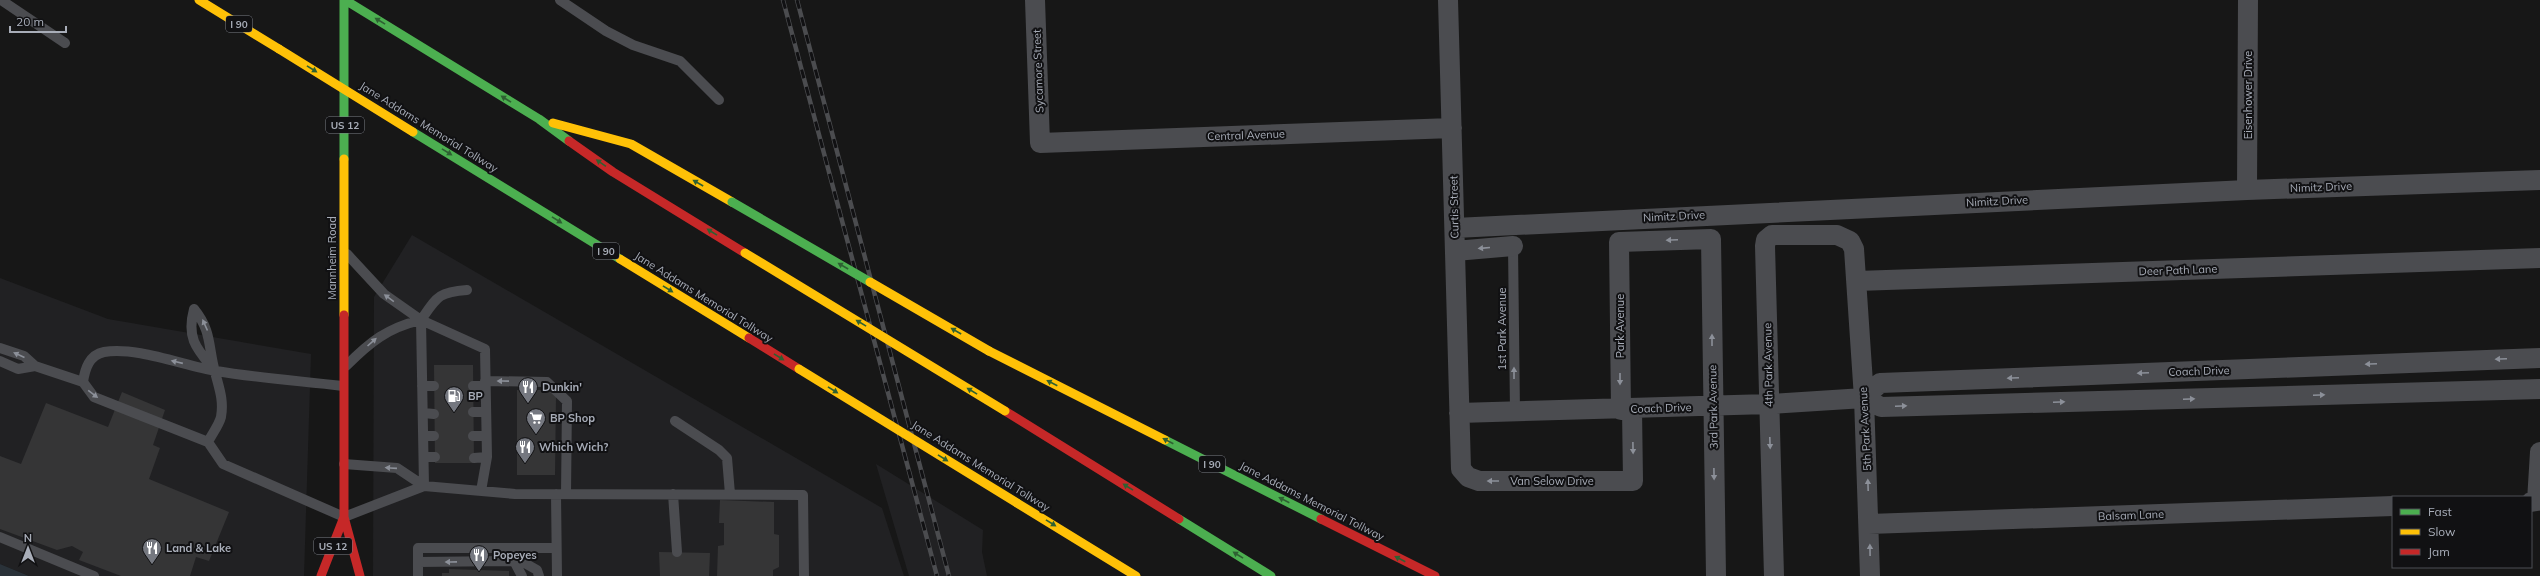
<svg xmlns="http://www.w3.org/2000/svg" width="2540" height="576" font-family="Mulish,sans-serif">
<style>
.built{fill:#212123}
.water{fill:#2a3239}
.building{fill:#353536}
.lines{fill:none;stroke-linecap:round;stroke-linejoin:round}
.lane{stroke:#4b4c50;stroke-width:10}
.street{stroke:#4b4c50;stroke-width:20}
.fast{stroke:#4caf50;stroke-width:9}
.slow{stroke:#ffc107;stroke-width:9}
.jam{stroke:#c62828;stroke-width:9}
.rail-casing{stroke:#4b4c4f;stroke-width:4.5}
.rail{stroke:#111113;stroke-width:3;stroke-dasharray:9;stroke-linecap:butt}
.fast-bridge{stroke:#4caf50;stroke-width:9}
.slow-bridge{stroke:#ffc107;stroke-width:9}
.oneway{fill:#2e6032}
.oneway2{fill:#8c9099}
.labels{text-anchor:middle;stroke-width:4;stroke-linejoin:round;paint-order:stroke}
.shield{fill:#111113;stroke:#7b7e86;stroke-width:1}
.shield-label{font-size:10px;font-weight:bold;fill:#a8adb8}
.street-label{font-size:11px;fill:#a8adb8;stroke:#111113}
.poi-label{font-size:11px;font-weight:bold;fill:#a8adb8;stroke:#111113;text-anchor:start}
</style>
<rect width="100%" height="100%" fill="#171717"/>
<path class="built" d="M 412,235 L 882,508 L 904,576 L 373,576 L 374,297 Z
M 0,278 L 108,319 L 311,354 L 304,576 L 29,576 L 0,564 Z
M 876,464 L 983,530 L 982,552 L 987,576 L 909,576 Z"/>
<path class="water" d="M 0,564 L 29,576 L 0,576 Z"/>
<path class="building" d="M 434,365 L 473,365 L 474,463 L 435,463 Z
M 517,390 L 548,390 L 556,395 L 555,475 L 517,475 Z
M 122,392 L 165,410 L 153,445 L 160,448 L 149,479 L 229,512 L 209,561 L 196,557 L 190,576 L 121,576 L 79,560 L 83,552 L 72,546 L 57,550 L 0,529 L 0,456 L 21,464 L 46,403 L 108,427 Z
M 720,500 L 774,502 L 774,534 L 779,535 L 779,567 L 773,570 L 773,576 L 717,576 L 718,546 L 724,545 L 724,523 L 719,523 Z
M 659,552 L 710,553 L 709,576 L 660,576 Z
M 449,569 L 509,571 L 509,576 L 442,576 L 442,573 L 449,573 Z"/>
<g class="lines">
<path class="lane" d="M 1,0 L 65,43
M 560,0 L 606,31 L 633,45 L 680,61 L 719,100
M 1513,246 L 1515,412
M 347,254 L 384,294 L 421,320 L 485,349 L 487,457 L 481,491
M 194,309 C 212,331 208,347 215,372 C 219,388 224,400 221,417 C 219,425 212,434 208,442
M 194,309 C 186,339 197,349 215,371
M 0,348 L 24,356 L 35,366 L 83,382
M 0,361 L 18,369 L 35,366
M 346,366 C 370,342 387,328 421,320
M 485,381 L 547,382 L 567,401 L 566,494
M 343,386 C 301,381 258,378 216,371 C 185,366 135,346 104,352 C 89,355 85,369 83,382 L 94,397 L 208,442 L 223,464 L 344,517 L 424,486 L 515,494 L 803,495 L 804,576
M 422,386 L 434,386
M 473,386 L 485,386
M 473,412 L 486,412
M 423,413 L 434,414
M 675,421 L 719,450 L 727,458 L 730,494
M 424,436 L 434,436
M 473,436 L 486,436
M 424,457 L 435,457
M 474,458 L 487,457
M 344,464 L 397,468 L 424,486
M 424,486 L 421,320 C 437,297 438,292 467,290
M 556,494 L 557,576
M 673,494 L 677,552
M 0,537 L 94,576
M 514,561 L 522,576
M 418,562 L 521,561 L 537,570 L 539,576
M 418,576 L 418,548 L 556,548"/>
<path class="street" d="M 1035,0 L 1040,143 L 1452,128
M 1448,0 L 1461,469 L 1468,477 L 1479,481 L 1633,481 L 1632,409
M 2247,190 L 2248,0
M 1455,228 L 2247,190 L 2540,180
M 1455,251 L 1513,246
M 1857,281 L 2540,258
M 1864,398 L 1880,383 L 2540,358
M 1621,410 L 1619,242 L 1711,239 L 1716,576
M 1459,413 L 1769,404 L 1864,398 L 1881,407 L 2540,389
M 2531,502 L 2537,501 L 2540,452
M 1869,524 L 2393,506
M 1774,576 L 1765,246 L 1766,240 L 1772,235 L 1837,235 L 1850,241 L 1854,249 L 1864,398 L 1870,576"/>
<path class="fast" d="M 344,0 L 344,159
M 345,0 L 539,119 L 569,141
M 413,132 L 620,259
M 1165,440 L 1321,519
M 1179,519 L 1271,576"/>
<path class="slow" d="M 199,0 L 279,49
M 553,123 L 631,144 L 732,202
M 344,159 L 344,315
M 620,259 L 749,338
M 989,351 L 1165,440
M 1017,503 L 1136,576"/>
<path class="jam" d="M 569,141 L 613,172 L 745,253
M 344,315 L 344,517 L 360,576
M 749,338 L 799,369
M 1005,411 L 1179,519
M 1321,519 L 1435,576
M 321,576 L 344,517"/>
<defs>
<path id="rail" d="M 783,0 L 937,576
M 797,0 L 949,576"/>
</defs>
<use href="#rail" class="rail-casing"/>
<use href="#rail" class="rail"/>
<path class="fast-bridge" d="M 732,202 L 870,282"/>
<path class="slow-bridge" d="M 279,49 L 413,132
M 745,253 L 1005,411
M 870,282 L 989,351
M 799,369 L 1017,503"/>
</g>
<defs><path id="oneway-solid" d="M-6-.8H1V-3.2L6.5 0L1 3.2V.8H-6Z"/></defs>
<g class="oneway">
<use href="#oneway-solid" transform="translate(380 21) rotate(-149)"/>
<use href="#oneway-solid" transform="translate(312 69) rotate(32)"/>
<use href="#oneway-solid" transform="translate(506 99) rotate(-148)"/>
<use href="#oneway-solid" transform="translate(447 152) rotate(32)"/>
<use href="#oneway-solid" transform="translate(601 163) rotate(-145)"/>
<use href="#oneway-solid" transform="translate(698 183) rotate(-150)"/>
<use href="#oneway-solid" transform="translate(557 220) rotate(32)"/>
<use href="#oneway-solid" transform="translate(712 232) rotate(-148)"/>
<use href="#oneway-solid" transform="translate(843 266) rotate(-150)"/>
<use href="#oneway-solid" transform="translate(668 289) rotate(32)"/>
<use href="#oneway-solid" transform="translate(861 323) rotate(-149)"/>
<use href="#oneway-solid" transform="translate(956 331) rotate(-150)"/>
<use href="#oneway-solid" transform="translate(779 357) rotate(32)"/>
<use href="#oneway-solid" transform="translate(1052 383) rotate(-153)"/>
<use href="#oneway-solid" transform="translate(833 390) rotate(32)"/>
<use href="#oneway-solid" transform="translate(972 391) rotate(-149)"/>
<use href="#oneway-solid" transform="translate(1168 441) rotate(-153)"/>
<use href="#oneway-solid" transform="translate(943 458) rotate(32)"/>
<use href="#oneway-solid" transform="translate(1128 487) rotate(-148)"/>
<use href="#oneway-solid" transform="translate(1284 500) rotate(-153)"/>
<use href="#oneway-solid" transform="translate(1051 523) rotate(32)"/>
<use href="#oneway-solid" transform="translate(1238 555) rotate(-148)"/>
<use href="#oneway-solid" transform="translate(1400 559) rotate(-153)"/>
</g>
<g class="oneway2">
<use href="#oneway-solid" transform="translate(1672 240) rotate(178)"/>
<use href="#oneway-solid" transform="translate(1484 248) rotate(175)"/>
<use href="#oneway-solid" transform="translate(389 298) rotate(-144)"/>
<use href="#oneway-solid" transform="translate(205 325) rotate(-114)"/>
<use href="#oneway-solid" transform="translate(1712 340) rotate(-90)"/>
<use href="#oneway-solid" transform="translate(372 342) rotate(-42)"/>
<use href="#oneway-solid" transform="translate(19 355) rotate(-156)"/>
<use href="#oneway-solid" transform="translate(2501 359) rotate(178)"/>
<use href="#oneway-solid" transform="translate(177 362) rotate(-167)"/>
<use href="#oneway-solid" transform="translate(2371 364) rotate(178)"/>
<use href="#oneway-solid" transform="translate(1514 373) rotate(-90)"/>
<use href="#oneway-solid" transform="translate(2143 373) rotate(178)"/>
<use href="#oneway-solid" transform="translate(2013 378) rotate(178)"/>
<use href="#oneway-solid" transform="translate(1620 379) rotate(90)"/>
<use href="#oneway-solid" transform="translate(503 381) rotate(-179)"/>
<use href="#oneway-solid" transform="translate(93 394) rotate(37)"/>
<use href="#oneway-solid" transform="translate(2319 395) rotate(-2)"/>
<use href="#oneway-solid" transform="translate(2189 399) rotate(-2)"/>
<use href="#oneway-solid" transform="translate(2059 402) rotate(-2)"/>
<use href="#oneway-solid" transform="translate(1901 406) rotate(-2)"/>
<use href="#oneway-solid" transform="translate(1770 443) rotate(88)"/>
<use href="#oneway-solid" transform="translate(1633 448) rotate(89)"/>
<use href="#oneway-solid" transform="translate(391 468) rotate(-176)"/>
<use href="#oneway-solid" transform="translate(1714 474) rotate(89)"/>
<use href="#oneway-solid" transform="translate(1493 481) rotate(180)"/>
<use href="#oneway-solid" transform="translate(1868 485) rotate(-92)"/>
<use href="#oneway-solid" transform="translate(1870 550) rotate(-91)"/>
<use href="#oneway-solid" transform="translate(451 562) rotate(179)"/>
</g>
<defs>
<symbol id="restaurant-pin" viewBox="-11 -11 22 30"><path d="M0 17L-7.5 6A9.5 9.5 0 1 1 7.5 6Z" fill="#757880" stroke="#111113"/><path d="M-5-6h1v4h1v-4h1v4h1v-4h1v5L-1.5 .5V6h-2V.5L-5-1ZM5-6V6H3V1.5H1.5Q1.5-4 5-6Z" fill="#fff"/></symbol>
<symbol id="fuel-pin" viewBox="-11 -11 22 30"><path d="M0 17L-7.5 6A9.5 9.5 0 1 1 7.5 6Z" fill="#757880" stroke="#111113"/><path d="M-5.5-6h7V0h2V4h1.3V-2.5L3-4.5l.8-.8L6-3V5H2.5V1h-1V6h-7ZM-4.2-4.7v3.2H.2V-4.7Z" fill="#fff"/></symbol>
<symbol id="supermarket-pin" viewBox="-11 -11 22 30"><path d="M0 17L-7.5 6A9.5 9.5 0 1 1 7.5 6Z" fill="#757880" stroke="#111113"/><path d="M-6-5.5h2.5l.6 2H6L4.5 2H-2.5L-4.4-4H-6ZM-1.5 3.2a1.3 1.3 0 1 0 .1 0ZM3 3.2a1.3 1.3 0 1 0 .1 0Z" fill="#fff"/></symbol>
</defs>
<g fill-rule="evenodd">
<use href="#restaurant-pin" x="517" y="376" width="22" height="30"/>
<use href="#fuel-pin" x="443" y="385" width="22" height="30"/>
<use href="#supermarket-pin" x="525" y="407" width="22" height="30"/>
<use href="#restaurant-pin" x="514" y="436" width="22" height="30"/>
<use href="#restaurant-pin" x="141" y="537" width="22" height="30"/>
<use href="#restaurant-pin" x="468" y="544" width="22" height="30"/>
</g>
<g class="labels">
<g class="shield">
<rect x="226" y="16" width="26" height="16" rx="3"/>
<rect x="326" y="117" width="38" height="16" rx="3"/>
<rect x="593" y="243" width="26" height="16" rx="3"/>
<rect x="1199" y="456" width="26" height="16" rx="3"/>
<rect x="314" y="538" width="38" height="16" rx="3"/>
</g>
<g class="shield-label">
<text x="239" y="28">I 90</text>
<text x="345" y="129">US 12</text>
<text x="606" y="255">I 90</text>
<text x="1212" y="468">I 90</text>
<text x="333" y="550">US 12</text>
</g>
<g class="street-label">
<text transform="translate(1038 71) rotate(-92)" y="4">Sycamore Street</text>
<text transform="translate(2248 95) rotate(-90)" y="4">Eisenhower Drive</text>
<text transform="translate(429 127) rotate(32)" y="4">Jane Addams Memorial Tollway</text>
<text transform="translate(1246 135) rotate(-2)" y="4">Central Avenue</text>
<text transform="translate(2321 187) rotate(-2)" y="4">Nimitz Drive</text>
<text transform="translate(1997 201) rotate(-3)" y="4">Nimitz Drive</text>
<text transform="translate(1454 207) rotate(-91)" y="4">Curtis Street</text>
<text transform="translate(1674 216) rotate(-3)" y="4">Nimitz Drive</text>
<text transform="translate(332 258) rotate(-90)" y="4">Mannheim Road</text>
<text transform="translate(2178 270) rotate(-2)" y="4">Deer Path Lane</text>
<text transform="translate(704 297) rotate(32)" y="4">Jane Addams Memorial Tollway</text>
<text transform="translate(1620 326) rotate(-90)" y="4">Park Avenue</text>
<text transform="translate(1502 329) rotate(-90)" y="4">1st Park Avenue</text>
<text transform="translate(1768 365) rotate(-91)" y="4">4th Park Avenue</text>
<text transform="translate(2199 371) rotate(-2)" y="4">Coach Drive</text>
<text transform="translate(1713 407) rotate(-91)" y="4">3rd Park Avenue</text>
<text transform="translate(1661 408) rotate(-2)" y="4">Coach Drive</text>
<text transform="translate(1865 429) rotate(-93)" y="4">5th Park Avenue</text>
<text transform="translate(981 466) rotate(32)" y="4">Jane Addams Memorial Tollway</text>
<text x="1552" y="485">Van Selow Drive</text>
<text transform="translate(1312 501) rotate(27)" y="4">Jane Addams Memorial Tollway</text>
<text transform="translate(2131 515) rotate(-2)" y="4">Balsam Lane</text>
</g>
<g class="poi-label">
<text x="542" y="391">Dunkin'</text>
<text x="468" y="400">BP</text>
<text x="550" y="422">BP Shop</text>
<text x="539" y="451">Which Wich?</text>
<text x="166" y="552">Land &amp; Lake</text>
<text x="493" y="559">Popeyes</text>
</g>
</g>
<rect x="2392" y="496" width="140" height="72" fill="#111113" stroke="#4d4f55"/>
<rect x="2400" y="509" width="20" height="6" fill="#4caf50" stroke="#4d4f55"/>
<text x="2428" y="516" font-size="12" fill="#a8adb8">Fast</text>
<rect x="2400" y="529" width="20" height="6" fill="#ffc107" stroke="#4d4f55"/>
<text x="2428" y="536" font-size="12" fill="#a8adb8">Slow</text>
<rect x="2400" y="549" width="20" height="6" fill="#c62828" stroke="#4d4f55"/>
<text x="2428" y="556" font-size="12" fill="#a8adb8">Jam</text>
<g transform="translate(28 548)" stroke="#111113" stroke-width="3" paint-order="stroke">
<path d="M0-3L7 15L0 10L-7 15Z" fill="#a8adb8"/>
<text y="-6" font-size="11" font-weight="bold" text-anchor="middle" fill="#a8adb8">N</text>
</g>
<path d="M10 26v6h56v-6" fill="none" stroke="#a8adb8" stroke-width="2"/>
<text x="16" y="26" font-size="12" fill="#a8adb8" stroke="#111113" stroke-width="3" paint-order="stroke">20 m</text>
</svg>
